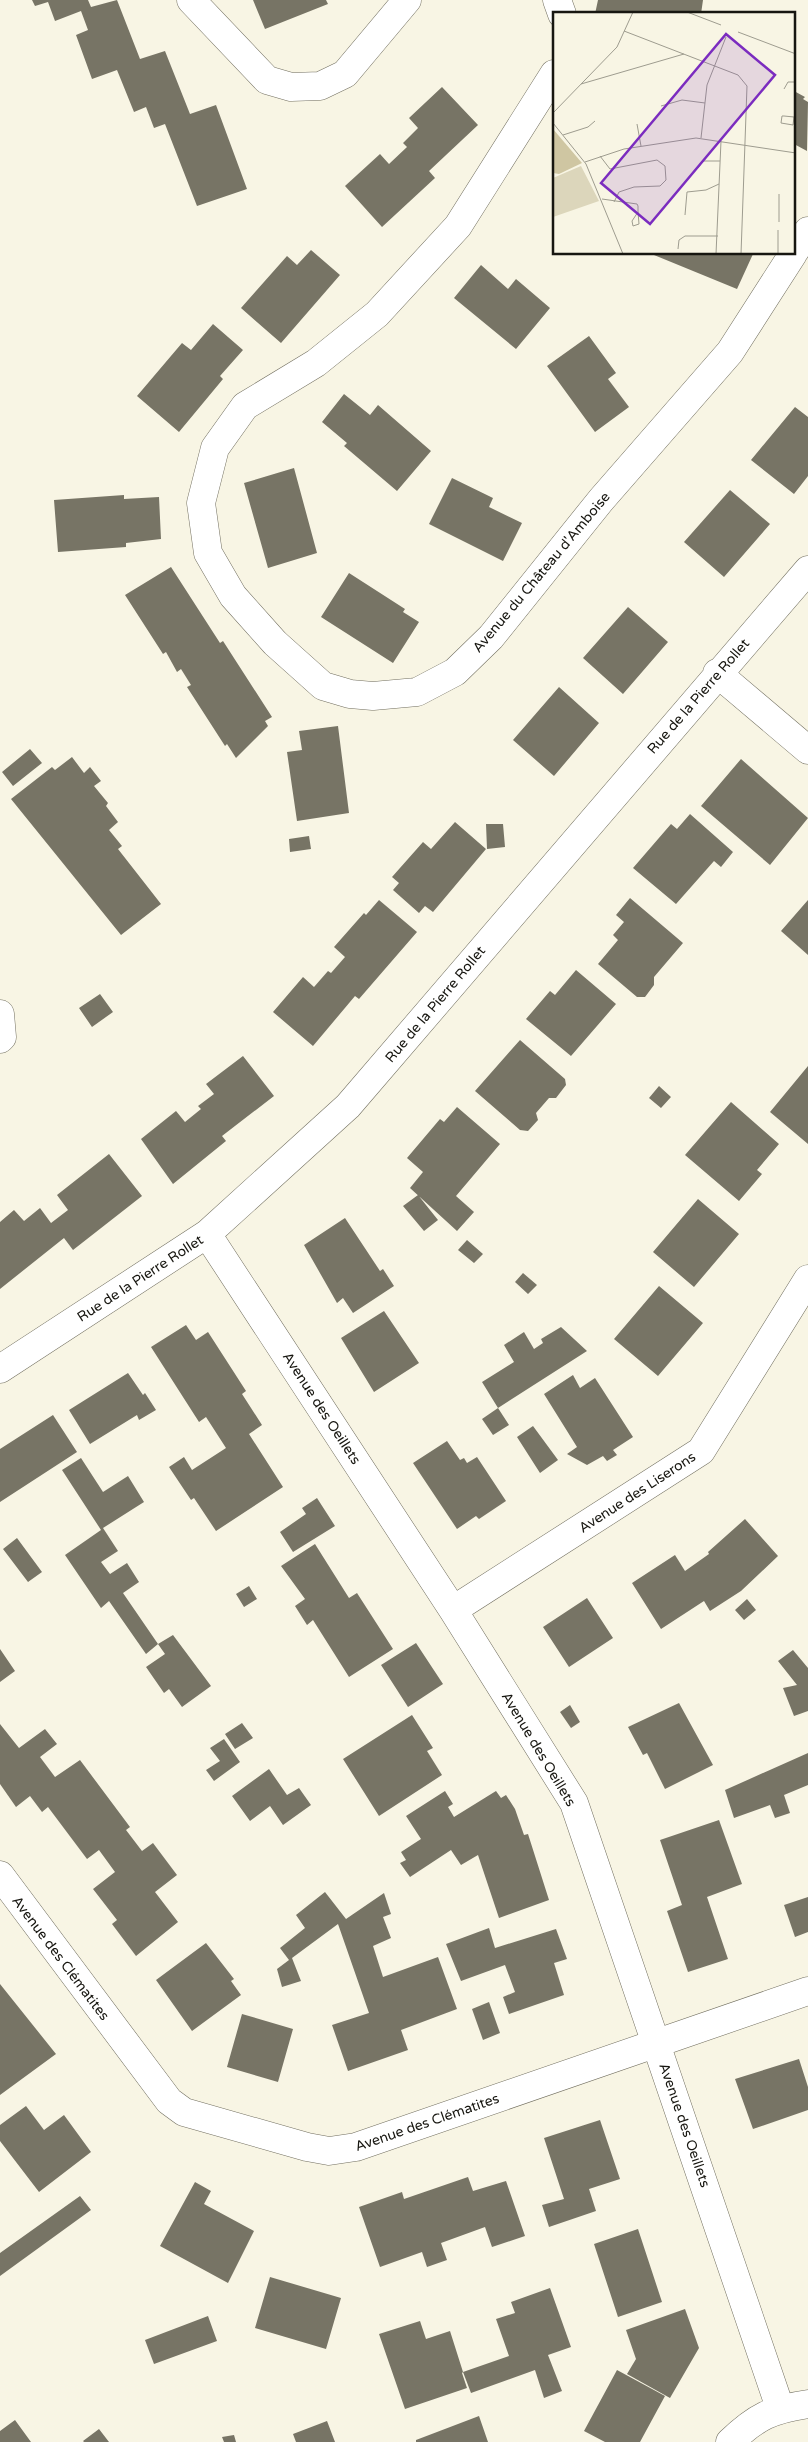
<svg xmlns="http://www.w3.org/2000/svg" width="808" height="2442" font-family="'Varela Round',sans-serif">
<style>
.building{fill:#777465}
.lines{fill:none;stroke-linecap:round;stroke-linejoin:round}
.minor-casing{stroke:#726f60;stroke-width:29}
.minor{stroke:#fff;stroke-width:28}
.labels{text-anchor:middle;stroke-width:5;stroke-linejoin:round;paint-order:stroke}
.street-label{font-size:14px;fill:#171610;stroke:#fff}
.inset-road{fill:none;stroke:#9e9c8f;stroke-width:1}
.view{fill:#7b2cbf;fill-opacity:0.15;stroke:#7b2cbf;stroke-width:2.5}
.inset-edge{fill:none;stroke:#171610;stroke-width:2.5}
</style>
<rect width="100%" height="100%" fill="#f8f5e4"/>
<path class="building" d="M 32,0 L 88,0 L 91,7 L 117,0 L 140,59 L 165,51 L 190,114 L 216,105 L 247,189 L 197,206 L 165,124 L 154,128 L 146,107 L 134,112 L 117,70 L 92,79 L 76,35 L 88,30 L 81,11 L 55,21 L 48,2 L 35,6 Z
M 253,0 L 326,0 L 328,4 L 265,29 Z
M 598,0 L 703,0 L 701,14 L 595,14 Z
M 442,87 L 478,125 L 429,171 L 435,178 L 382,227 L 345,186 L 380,154 L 389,164 L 407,147 L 403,143 L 418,128 L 409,118 Z
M 794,91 L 805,97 L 803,99 L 808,102 L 807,151 L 794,144 Z
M 311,250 L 340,275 L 281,343 L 241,308 L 287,256 L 297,265 Z
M 655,254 L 753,254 L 737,289 L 654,255 Z
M 481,265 L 508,289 L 516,279 L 550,308 L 516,349 L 454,298 Z
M 213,324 L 243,350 L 220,376 L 223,379 L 179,432 L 137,396 L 182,343 L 191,350 Z
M 589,336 L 616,373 L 608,379 L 629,407 L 595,432 L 547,366 Z
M 344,394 L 370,415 L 378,405 L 431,451 L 397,491 L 344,446 L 347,443 L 322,422 Z
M 795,407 L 808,417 L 808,476 L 794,494 L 751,460 Z
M 294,468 L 317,553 L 268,568 L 244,483 Z
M 452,478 L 493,498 L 489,507 L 522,523 L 503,561 L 429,524 Z
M 730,490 L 770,524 L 724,577 L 684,542 Z
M 124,495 L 124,499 L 159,497 L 161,539 L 126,543 L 126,547 L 58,552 L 54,500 Z
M 171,567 L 220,643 L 223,641 L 272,717 L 265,721 L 268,726 L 236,758 L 227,744 L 225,746 L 187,687 L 191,685 L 181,669 L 177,672 L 166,652 L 163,654 L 125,595 Z
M 349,573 L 405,609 L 403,612 L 419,622 L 393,663 L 321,617 Z
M 628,607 L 668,642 L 623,694 L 583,658 Z
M 559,687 L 599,723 L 554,776 L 513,740 Z
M 338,726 L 349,813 L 297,821 L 287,752 L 302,750 L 299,731 Z
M 30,749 L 42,763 L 13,786 L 2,772 Z
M 72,757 L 84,773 L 90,767 L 101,781 L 94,786 L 108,803 L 106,806 L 118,822 L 109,830 L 122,846 L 118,849 L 161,904 L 121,935 L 11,799 L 52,767 L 55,770 Z
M 741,759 L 808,818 L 770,865 L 701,806 Z
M 690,814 L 733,852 L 721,867 L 714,861 L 676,904 L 633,868 L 671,824 L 677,829 Z
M 455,822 L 486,849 L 433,912 L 425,906 L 419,913 L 393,890 L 399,883 L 392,877 L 423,842 L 431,849 Z
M 486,824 L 503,824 L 505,847 L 487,849 Z
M 309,836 L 311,849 L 290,852 L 289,839 Z
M 630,898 L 683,943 L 654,977 L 654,985 L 645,997 L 637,997 L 598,964 L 618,940 L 613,935 L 624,922 L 616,915 Z
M 379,900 L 417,932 L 359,999 L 355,996 L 313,1046 L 273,1012 L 303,977 L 314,987 L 328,971 L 331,973 L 345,957 L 334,947 L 364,913 L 366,915 Z
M 808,900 L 808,955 L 781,931 Z
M 576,970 L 616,1004 L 571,1056 L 526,1019 L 550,991 L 555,995 Z
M 100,994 L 113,1012 L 92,1027 L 79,1008 Z
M 520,1040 L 565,1079 L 566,1085 L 556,1098 L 549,1098 L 536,1113 L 538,1120 L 528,1131 L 520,1130 L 475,1091 Z
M 243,1056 L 274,1096 L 222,1136 L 226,1141 L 173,1184 L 141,1139 L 176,1111 L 185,1122 L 201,1109 L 198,1106 L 214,1094 L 206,1084 Z
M 808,1066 L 808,1144 L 770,1112 Z
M 659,1086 L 671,1097 L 661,1108 L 649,1098 Z
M 731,1102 L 779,1144 L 757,1170 L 762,1174 L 739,1201 L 685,1155 Z
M 457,1107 L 500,1144 L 456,1196 L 474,1212 L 457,1231 L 410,1188 L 423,1172 L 407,1158 L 440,1119 L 444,1122 Z
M 109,1154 L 142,1196 L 73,1250 L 64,1238 L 0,1289 L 0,1222 L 14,1210 L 24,1221 L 40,1208 L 51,1223 L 68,1210 L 57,1195 Z
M 418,1195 L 438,1220 L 424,1231 L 403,1206 Z
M 698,1199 L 739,1234 L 694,1287 L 653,1252 Z
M 345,1218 L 380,1271 L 383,1269 L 394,1286 L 353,1313 L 343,1298 L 337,1303 L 304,1245 Z
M 467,1240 L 483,1254 L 474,1263 L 458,1250 Z
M 523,1273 L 537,1285 L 528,1294 L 515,1282 Z
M 659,1286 L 703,1323 L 658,1376 L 614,1339 Z
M 384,1311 L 419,1363 L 374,1392 L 341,1338 Z
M 186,1325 L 196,1340 L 208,1332 L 246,1391 L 242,1394 L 262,1425 L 249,1434 L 283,1487 L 216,1531 L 194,1498 L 191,1500 L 169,1467 L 184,1457 L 192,1470 L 226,1448 L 206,1417 L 199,1422 L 151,1347 Z
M 561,1327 L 587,1351 L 498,1408 L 482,1382 L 514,1362 L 504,1345 L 524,1332 L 534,1349 L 543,1343 L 541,1339 Z
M 128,1373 L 143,1395 L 145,1393 L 156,1410 L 139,1420 L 137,1415 L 90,1444 L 69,1410 Z
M 573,1375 L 580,1388 L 595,1378 L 633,1437 L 613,1450 L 617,1455 L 607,1461 L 603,1456 L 587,1465 L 567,1454 L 577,1447 L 544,1394 Z
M 498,1408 L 509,1425 L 493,1435 L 482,1419 Z
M 53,1415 L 77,1452 L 0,1502 L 0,1449 Z
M 533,1426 L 558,1460 L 540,1473 L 517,1437 Z
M 447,1441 L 460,1460 L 464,1458 L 467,1463 L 477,1457 L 506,1501 L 479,1519 L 476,1516 L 457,1529 L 413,1463 Z
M 81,1458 L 103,1492 L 128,1476 L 144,1502 L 103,1528 L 118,1551 L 101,1562 L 110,1574 L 127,1563 L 139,1582 L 123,1593 L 158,1644 L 173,1635 L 211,1686 L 182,1707 L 169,1689 L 164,1693 L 146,1667 L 165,1654 L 158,1644 L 146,1654 L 109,1601 L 101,1608 L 65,1555 L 101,1530 L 62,1470 Z
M 317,1498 L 335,1526 L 293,1552 L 280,1532 L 306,1514 L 302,1508 Z
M 745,1519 L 778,1556 L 741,1591 L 710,1611 L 704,1601 L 661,1629 L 632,1583 L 675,1555 L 685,1571 L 709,1554 L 708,1552 Z
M 17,1538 L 42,1572 L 28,1582 L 3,1549 Z
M 315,1544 L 349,1598 L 357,1593 L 393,1649 L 349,1677 L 313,1620 L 307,1625 L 295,1606 L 305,1599 L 281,1566 Z
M 249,1586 L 257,1599 L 244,1607 L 236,1594 Z
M 587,1598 L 613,1638 L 569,1667 L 543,1627 Z
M 747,1599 L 756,1610 L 744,1620 L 735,1610 Z
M 416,1643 L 443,1684 L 408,1707 L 381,1665 Z
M 0,1649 L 15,1671 L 0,1682 Z
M 793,1650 L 808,1668 L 808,1711 L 794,1716 L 783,1688 L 797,1685 L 778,1661 Z
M 679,1703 L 713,1765 L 665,1789 L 647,1753 L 643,1755 L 628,1727 Z
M 570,1705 L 580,1722 L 571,1728 L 560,1712 Z
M 412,1715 L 433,1748 L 427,1751 L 442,1775 L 379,1816 L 343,1759 Z
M 242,1723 L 253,1738 L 235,1749 L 225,1734 Z
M 0,1724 L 19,1748 L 45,1729 L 57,1744 L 40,1757 L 55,1777 L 80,1760 L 130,1827 L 126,1830 L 142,1851 L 153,1843 L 177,1875 L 155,1892 L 178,1922 L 136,1956 L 112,1924 L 117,1920 L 93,1889 L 115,1872 L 99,1850 L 87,1859 L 48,1807 L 42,1812 L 30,1796 L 16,1807 L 0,1784 Z
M 224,1739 L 240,1762 L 214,1781 L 206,1770 L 220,1761 L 210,1748 Z
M 808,1753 L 808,1785 L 784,1795 L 790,1813 L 775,1818 L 770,1805 L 734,1818 L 725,1790 Z
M 269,1769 L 287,1795 L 299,1788 L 311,1805 L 283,1825 L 270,1806 L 250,1821 L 232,1796 Z
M 445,1791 L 453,1804 L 448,1807 L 454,1817 L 496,1791 L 501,1798 L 506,1795 L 515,1809 L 524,1835 L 528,1834 L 549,1900 L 499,1918 L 478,1855 L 461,1865 L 451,1850 L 410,1877 L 400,1863 L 406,1860 L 401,1852 L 421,1839 L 406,1816 Z
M 719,1820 L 742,1884 L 707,1897 L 728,1959 L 688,1972 L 667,1911 L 682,1905 L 660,1840 Z
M 325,1892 L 346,1919 L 384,1893 L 391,1914 L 383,1917 L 391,1938 L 373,1946 L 383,1977 L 438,1957 L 457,2009 L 401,2030 L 408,2050 L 348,2071 L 332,2025 L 369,2013 L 338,1924 L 292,1958 L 301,1981 L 282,1987 L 277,1969 L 289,1960 L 280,1948 L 305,1928 L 296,1915 Z
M 808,1897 L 808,1932 L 795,1937 L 784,1905 Z
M 489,1928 L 495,1948 L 556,1929 L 567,1959 L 554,1963 L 564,1995 L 509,2014 L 503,1997 L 515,1992 L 505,1965 L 461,1981 L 446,1944 Z
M 206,1943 L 234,1979 L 231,1981 L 241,1995 L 192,2031 L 156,1980 Z
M 0,1984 L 56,2054 L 0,2095 Z
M 489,2002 L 500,2033 L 483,2040 L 472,2009 Z
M 242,2014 L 293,2029 L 278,2082 L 227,2067 Z
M 799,2059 L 808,2087 L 808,2110 L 753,2129 L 735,2079 Z
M 26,2106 L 44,2130 L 64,2115 L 91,2152 L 39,2192 L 0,2141 L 0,2125 Z
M 600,2120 L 620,2179 L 589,2189 L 596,2211 L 549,2227 L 542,2205 L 564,2199 L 544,2138 Z
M 468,2177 L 473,2191 L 506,2181 L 525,2236 L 492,2247 L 485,2227 L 441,2243 L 447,2260 L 427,2267 L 422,2252 L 380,2267 L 359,2207 L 402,2192 L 404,2199 Z
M 195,2182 L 211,2191 L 204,2204 L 254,2231 L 228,2283 L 160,2246 Z
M 80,2196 L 91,2210 L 0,2276 L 0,2253 Z
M 638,2229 L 662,2302 L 618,2317 L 594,2244 Z
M 270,2277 L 341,2298 L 326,2349 L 255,2328 Z
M 550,2288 L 571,2347 L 548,2355 L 562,2391 L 544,2398 L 535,2370 L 471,2393 L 463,2372 L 462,2373 L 467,2388 L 405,2409 L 379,2334 L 420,2321 L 426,2339 L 450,2331 L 463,2372 L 509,2356 L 496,2319 L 515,2313 L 511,2302 Z
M 685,2309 L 699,2348 L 670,2398 L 627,2374 L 636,2359 L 626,2330 Z
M 208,2316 L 217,2341 L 154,2364 L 145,2340 Z
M 617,2370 L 665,2396 L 640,2442 L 605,2442 L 584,2431 Z
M 479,2416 L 488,2442 L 416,2442 L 416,2440 Z
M 15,2420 L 31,2442 L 0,2442 L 0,2431 Z
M 327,2421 L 335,2442 L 296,2442 L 293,2434 Z
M 99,2429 L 109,2442 L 84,2442 L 83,2441 Z
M 234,2435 L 236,2442 L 224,2442 L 222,2437 Z"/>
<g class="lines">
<defs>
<path id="minor" d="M 191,0 L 267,80 L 291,87 L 320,86 L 345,74 L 407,0
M 557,0 L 562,14
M 554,74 L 458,226 L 377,314 L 316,363 L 245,406 L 215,448 L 201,503 L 208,553 L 233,596 L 275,643 L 323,686 L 350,694 L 373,696 L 417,692 L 455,672 L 491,637 L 601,500 L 730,352 L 793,254
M 794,252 L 808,231
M 717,673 L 808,750
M 0,1014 L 2,1037 L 0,1039
M 207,1234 L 453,1610 L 574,1803 L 780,2408
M 0,1369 L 207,1234 L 348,1106 L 808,570
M 453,1610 L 701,1451 L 808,1279
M 0,1875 L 169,2101 L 184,2112 L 307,2147 L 329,2151 L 356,2147 L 808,1991
M 730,2442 C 756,2417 772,2409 808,2404"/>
</defs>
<use href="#minor" class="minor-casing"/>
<use href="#minor" class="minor"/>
</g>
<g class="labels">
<g class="street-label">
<text transform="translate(541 572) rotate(-50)" y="5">Avenue du Château d'Amboise</text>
<text transform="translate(698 696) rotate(-49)" y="5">Rue de la Pierre Rollet</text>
<text transform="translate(435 1004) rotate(-50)" y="5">Rue de la Pierre Rollet</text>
<text transform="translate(140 1278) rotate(-33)" y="5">Rue de la Pierre Rollet</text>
<text transform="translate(322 1408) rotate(57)" y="5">Avenue des Oeillets</text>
<text transform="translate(637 1492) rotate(-33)" y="5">Avenue des Liserons</text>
<text transform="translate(539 1749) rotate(59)" y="5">Avenue des Oeillets</text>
<text transform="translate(61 1958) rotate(53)" y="5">Avenue des Clématites</text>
<text transform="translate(427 2122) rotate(-19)" y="5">Avenue des Clématites</text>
<text transform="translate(685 2125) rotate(71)" y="5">Avenue des Oeillets</text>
</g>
</g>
<g transform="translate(553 12)">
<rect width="242" height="242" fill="#f8f5e4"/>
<path d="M 28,154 L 46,189 L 0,205 L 0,166 Z" fill="#dcd6bb"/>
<path d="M 0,117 L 29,151 L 6,162 L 0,161 Z" fill="#cfc6a2"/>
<path class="inset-road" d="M 134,0 L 168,13M 71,19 L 185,63 L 194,74 L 188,242M 185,20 L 243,42M 28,72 L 131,42M 231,77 L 235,70 L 243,70M 108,94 L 129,88 L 152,91M 0,101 L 64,35 L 80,0M 241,105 L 240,113 L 228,111 L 229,104 L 231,104 L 241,105 L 243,106M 0,111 L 33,152 L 70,242M 84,112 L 88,134M 10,123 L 35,115 L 42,109M 148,126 L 154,73 L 173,25M 47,144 L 57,157 L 104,148 L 112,154 L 113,168 L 107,174 L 81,175 L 66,180 L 61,190M 32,150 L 71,137 L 143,126 L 243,141M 145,156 L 150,149 L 167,149M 49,187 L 84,192 L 85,194 L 85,200 L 86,212 L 80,214 L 79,209 L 85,200M 132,203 L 134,180 L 153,178 L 166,172M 226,210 L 226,182M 125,237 L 126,228 L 132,224 L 165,224M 163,242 L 168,129M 225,242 L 225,218"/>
<path class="view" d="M 173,22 L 222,63 L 97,212 L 48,171 Z"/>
<rect width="242" height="242" class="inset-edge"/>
</g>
</svg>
